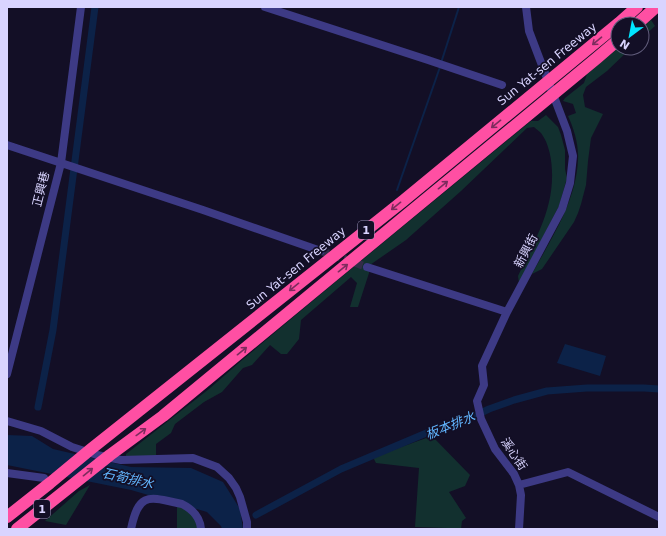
<svg xmlns="http://www.w3.org/2000/svg" width="666" height="536" font-family="'DejaVu Sans','Noto Sans TC',sans-serif">
<style>
.green{fill:#12302f}
.water{fill:#0c2248}
.lines{fill:none;stroke-linecap:round;stroke-linejoin:round}
.stream{stroke:#0c2248;stroke-width:2}
.canal{stroke:#0c2248;stroke-width:7}
.minor-tunnel{stroke:#312d47;stroke-width:8;stroke-dasharray:8 4;stroke-linecap:butt}
.minor{stroke:#3d3a85;stroke-width:8}
.highway{stroke:#ff4fa3;stroke-width:12}
.oneway{stroke:#7d2c5e}
.labels{text-anchor:middle;stroke-width:3.5;stroke-linejoin:round;paint-order:stroke}
.shield{fill:#130f26;stroke:#9e99be;stroke-width:1}
.shield-label{font-size:11px;font-weight:bold;fill:#d9d4ff}
.street-label{font-size:12px;fill:#d9d4ff;stroke:#130f26}
.water-label{font-size:13px;font-style:italic;fill:#62b6ff;stroke:#130f26}
</style>
<rect width="100%" height="100%" fill="#130f26"/>
<path class="green" d="M 651,20 L 655,26 L 642,38 L 642,27 Z
M 618,48 L 631,48 L 607,71 L 586,87 L 583,95 L 585,107 L 603,114 L 591,138 L 588,161 L 586,185 L 581,204 L 578,213 L 574,222 L 542,269 L 532,274 C 551,239 576,202 578,160 C 579,145 574,129 568,116 L 576,113 L 573,104 L 563,101 L 565,98 L 584,83 L 587,74 Z
M 546,115 L 558,127 L 561,135 L 565,150 L 565,169 L 567,178 L 559,206 L 519,283 L 518,276 C 529,252 543,228 549,202 C 554,182 554,150 541,133 C 539,131 536,129 534,127 L 527,128 L 461,191 L 406,240 L 367,267 L 370,270 L 358,307 L 350,307 L 357,283 L 351,277 L 301,320 L 299,339 L 287,354 L 281,354 L 270,345 L 252,365 L 243,368 L 222,392 L 204,402 L 175,424 L 171,433 L 156,444 L 156,456 L 126,458 L 126,454 L 209,389 L 241,361 L 303,309 L 350,270 L 531,121 L 538,121 Z
M 432,436 L 470,475 L 465,486 L 449,492 L 466,518 L 462,521 L 461,529 L 448,529 L 447,528 L 415,527 L 419,468 L 376,463 L 373,457 Z
M 90,485 L 66,525 L 45,521 L 79,491 Z
M 177,504 L 195,517 L 198,529 L 177,529 Z"/>
<path class="water" d="M 565,344 L 606,356 L 600,376 L 557,363 Z
M 7,435 L 32,436 L 53,449 L 131,467 L 191,468 L 223,482 L 240,509 L 243,529 L 222,529 L 221,526 L 207,512 L 131,490 L 7,465 Z"/>
<g class="lines">
<path class="stream" d="M 441,63 L 459,7
M 397,190 L 440,67"/>
<path class="canal" d="M 38,407 L 53,330 L 95,7
M 256,515 L 341,469 L 443,426 L 470,418 L 489,409 L 514,400 L 547,391 L 587,388 L 644,388 L 659,389"/>
<path class="minor-tunnel" d="M 321,251 L 367,267"/>
<path class="minor" d="M 265,7 L 428,60 L 502,85
M 7,145 L 203,210 L 321,251
M 367,267 L 507,312
M 7,374 L 61,163 L 81,7
M 7,421 L 41,431 L 72,447 L 97,455 L 121,460 L 193,458 L 217,467 L 229,478 L 236,488 L 240,497 L 247,522 L 247,529
M 7,473 L 44,478
M 519,485 L 568,472 L 659,517
M 131,529 C 139,491 149,497 182,504 C 192,509 200,517 201,529
M 519,529 L 521,495 L 519,485 L 514,474 L 495,449 L 481,419 L 477,401 L 484,385 L 482,366 L 507,312 L 562,209 L 570,183 L 573,156 L 567,131 L 529,31 L 526,7"/>
<path class="highway" d="M 637,24 L 656,7
M 7,517 L 50,483 L 91,449 L 403,201 L 619,23 L 637,7
M 17,529 L 110,455 L 163,416 L 597,58 L 618,40"/>
</g>
<defs><path id="oneway-shaft" d="M-6 0H5M1.5-3L5.5 0L1.5 3" fill="none" stroke-width="1.6" stroke-linecap="round" stroke-linejoin="round"/></defs>
<g class="oneway">
<use href="#oneway-shaft" transform="translate(597 41) rotate(140)"/>
<use href="#oneway-shaft" transform="translate(496 124) rotate(141)"/>
<use href="#oneway-shaft" transform="translate(443 185) rotate(-39)"/>
<use href="#oneway-shaft" transform="translate(396 206) rotate(141)"/>
<use href="#oneway-shaft" transform="translate(343 268) rotate(-39)"/>
<use href="#oneway-shaft" transform="translate(294 287) rotate(141)"/>
<use href="#oneway-shaft" transform="translate(242 351) rotate(-39)"/>
<use href="#oneway-shaft" transform="translate(141 432) rotate(-36)"/>
<use href="#oneway-shaft" transform="translate(88 472) rotate(-39)"/>
</g>
<g class="labels">
<g class="shield">
<rect x="358" y="221" width="16" height="18" rx="3"/>
<rect x="34" y="500" width="16" height="18" rx="3"/>
</g>
<g class="shield-label">
<text x="366" y="234">1</text>
<text x="42" y="513">1</text>
</g>
<g class="street-label">
<text transform="translate(547 64) rotate(-39)" y="4">Sun Yat-sen Freeway</text>
<text transform="translate(41 189) rotate(-76)" y="4">正興巷</text>
<text transform="translate(526 251) rotate(-62)" y="4">新興街</text>
<text transform="translate(296 268) rotate(-39)" y="4">Sun Yat-sen Freeway</text>
<text transform="translate(514 454) rotate(56)" y="4">溪心街</text>
</g>
<g class="water-label">
<text transform="translate(450 425) rotate(-22)" y="5">板本排水</text>
<text transform="translate(128 478) rotate(13)" y="5">石筍排水</text>
</g>
</g>
<rect width="666" height="536" fill="none" stroke="#d9d4ff" stroke-width="16"/>
<g transform="translate(630 36) rotate(212)"><circle r="19" fill="#130f26" stroke="#625e7d"/>
<path d="M0-3L7 15L0 10L-7 15Z" fill="#00e5ff"/>
<text y="-6" font-size="11" font-weight="bold" text-anchor="middle" fill="#d9d4ff">N</text>
</g>
</svg>
